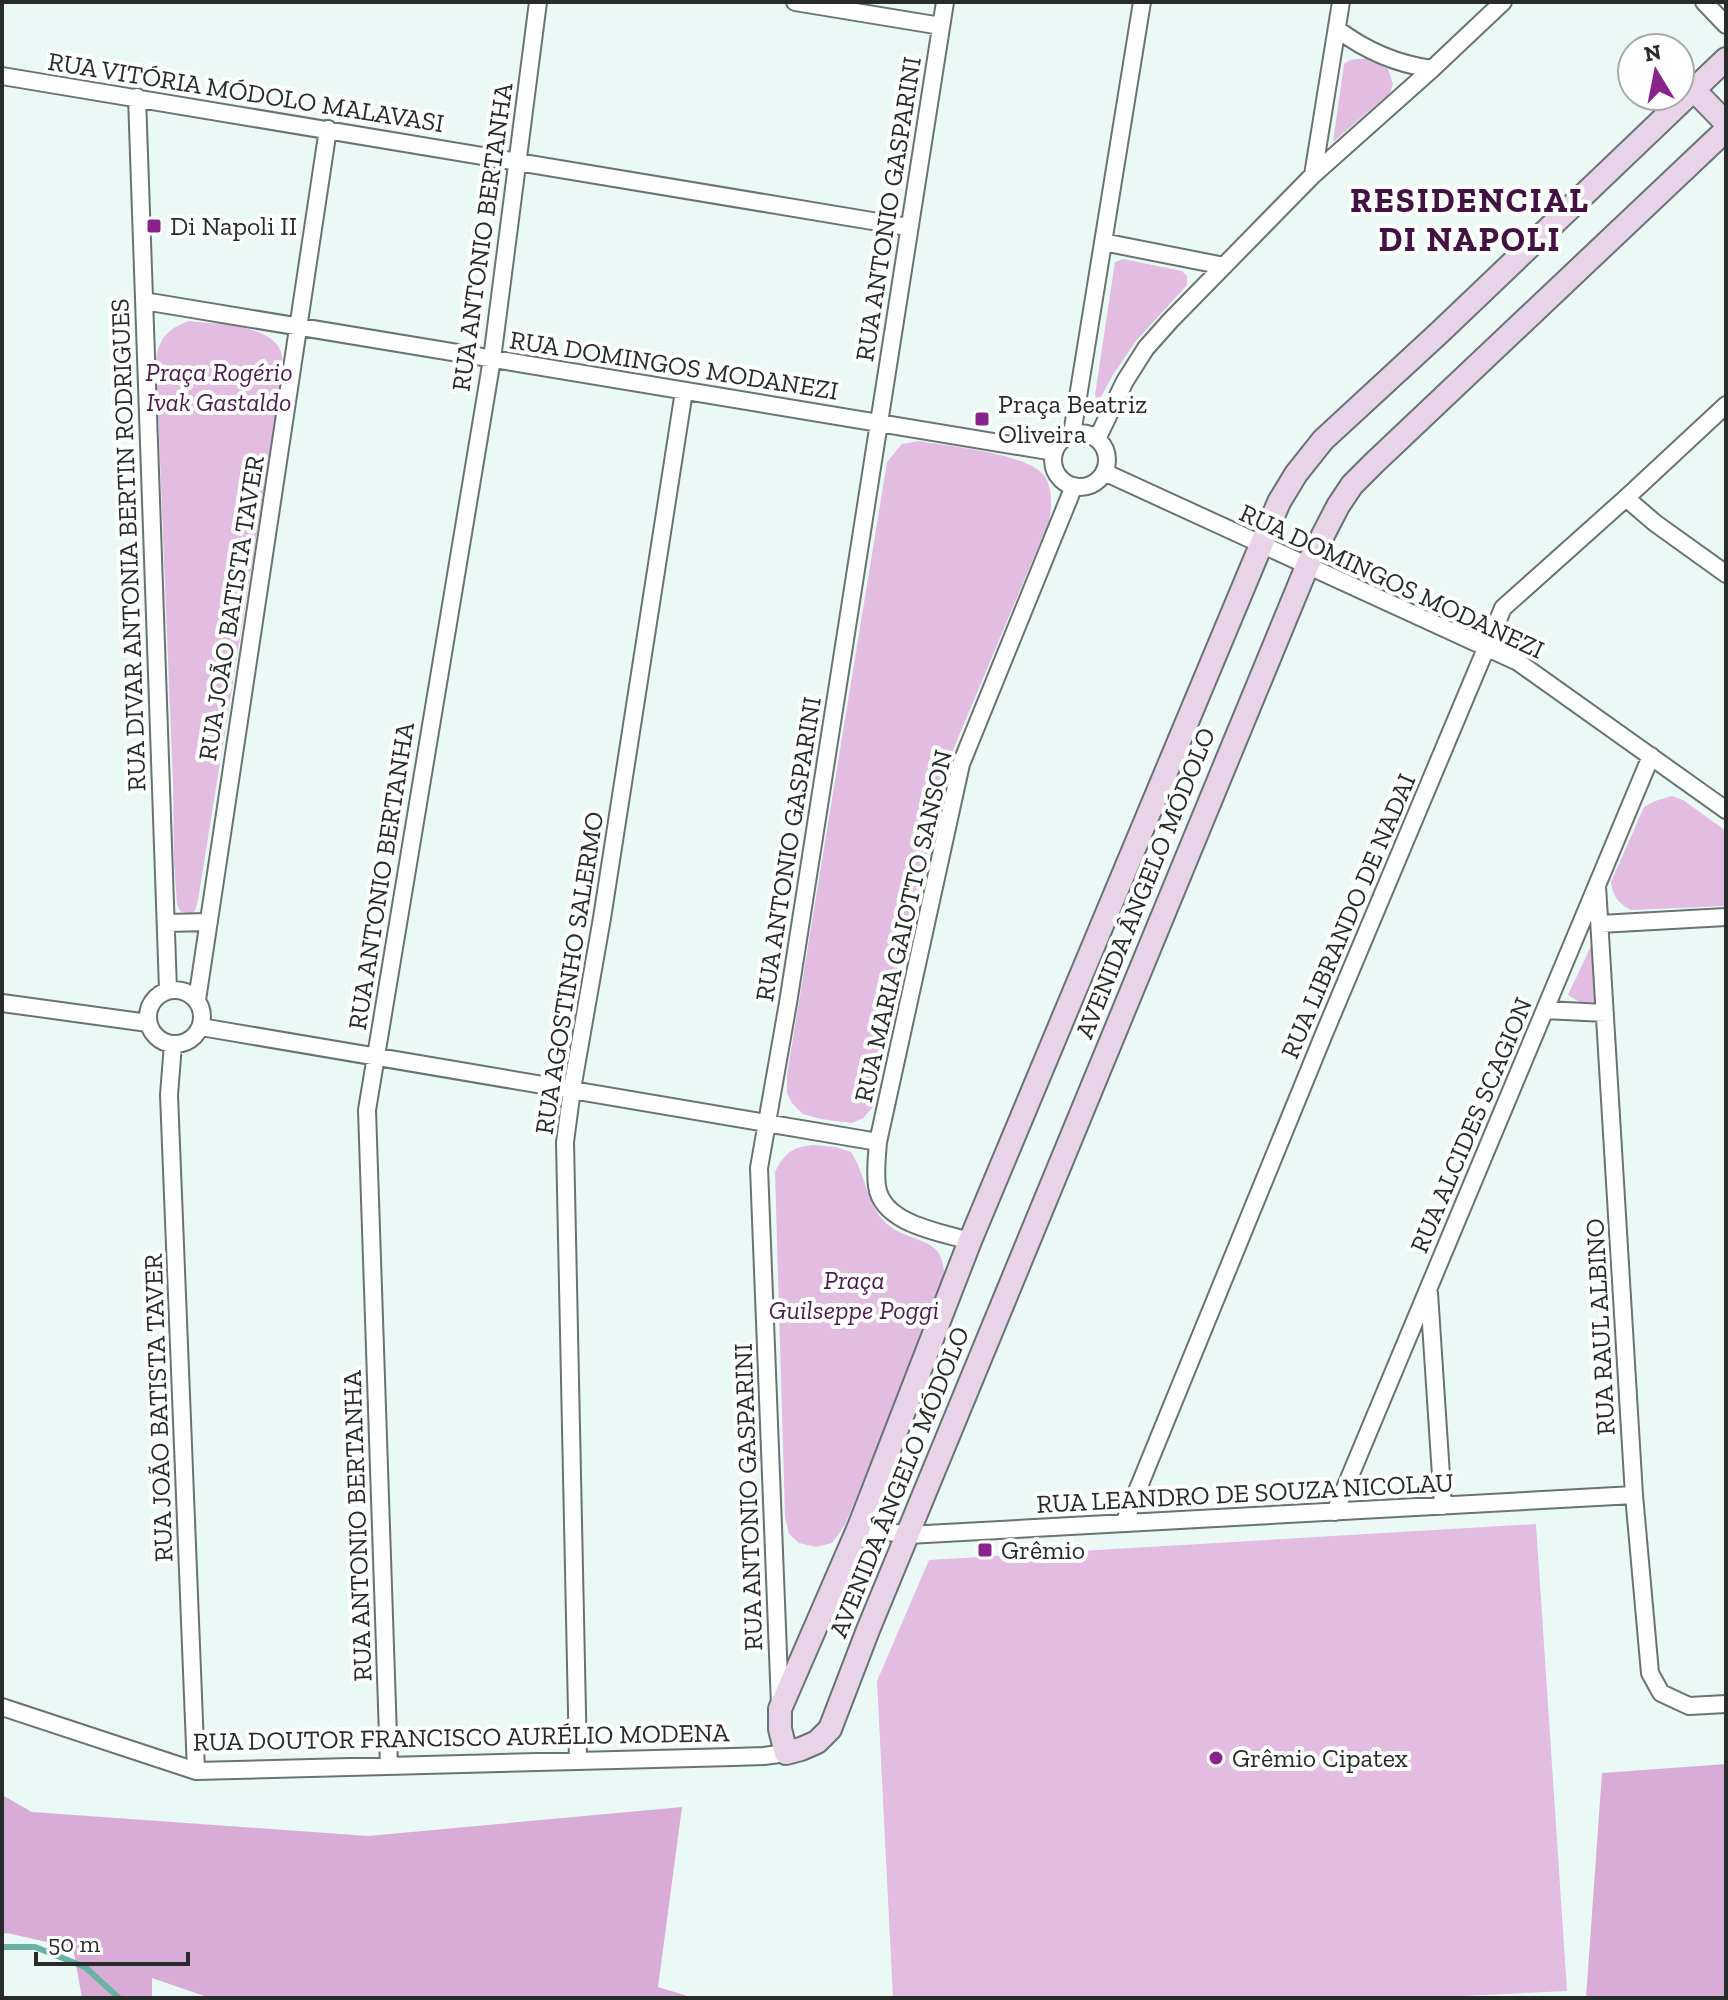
<svg xmlns="http://www.w3.org/2000/svg" width="1728" height="2000" font-family="'Zilla Slab',serif">
<style>
.green{fill:#e2bce1}
.forest{fill:#d8acd7}
.lines{fill:none;stroke-linecap:round;stroke-linejoin:round}
.stream{stroke:#69b3a4;stroke-width:6}
.street-casing{stroke:#687471;stroke-width:20}
.secondary-casing{stroke:#687471;stroke-width:26}
.street{stroke:#fff;stroke-width:16}
.secondary{stroke:#e8d3e8;stroke-width:22}
.poi-dot{fill:#89248c;stroke:#fff;stroke-width:3}
.labels{text-anchor:middle;stroke-width:8;stroke-linejoin:round;paint-order:stroke}
.street-label{font-size:26px;fill:#272c2b;stroke:#fff}
.poi-label{font-size:26px;fill:#272c2b;stroke:#fff;text-anchor:start}
.park-label{font-size:26px;font-style:italic;fill:#4e1a4f;stroke:#fff}
.district-label{font-size:34px;font-weight:bold;letter-spacing:2px;fill:#411242;stroke:#fff}
</style>
<rect width="100%" height="100%" fill="#ebf9f6"/>
<path class="green" d="M 1359,59 L 1366,59 L 1388,69 L 1393,84 L 1390,93 L 1333,142 L 1344,64 L 1350,60 Z
M 1123,259 L 1182,271 L 1187,276 L 1187,285 L 1136,341 L 1114,373 L 1098,402 L 1095,395 L 1115,262 Z
M 189,321 C 214,324 262,324 278,346 C 284,355 283,366 282,376 L 198,900 L 195,911 L 190,914 L 180,911 L 177,904 L 174,862 L 173,783 L 156,362 C 158,339 167,329 189,321 Z
M 918,441 C 946,446 1025,453 1043,474 C 1053,486 1052,506 1049,521 L 943,774 L 873,1107 L 863,1118 L 852,1123 L 821,1119 L 803,1114 L 792,1103 L 787,1093 L 787,1075 L 887,462 L 902,444 Z
M 1672,796 L 1683,800 L 1726,831 L 1726,906 L 1631,910 C 1618,903 1613,897 1611,882 L 1644,807 L 1655,801 Z
M 1591,946 L 1594,947 L 1598,1002 L 1581,1003 L 1568,995 Z
M 813,1145 L 836,1147 L 851,1152 C 865,1173 866,1200 882,1219 C 906,1247 951,1231 943,1284 L 845,1525 L 832,1543 L 816,1547 L 799,1543 L 789,1534 L 785,1517 L 775,1172 C 785,1153 792,1147 813,1145 Z
M 1536,1524 L 1567,1991 L 1419,1998 L 893,1998 L 877,1681 L 929,1560 Z"/>
<path class="forest" d="M 1726,1764 L 1726,1998 L 1586,1998 L 1602,1773 Z
M 2,1795 L 32,1812 L 368,1836 L 682,1807 L 658,1987 L 694,1998 L 210,1998 L 152,1978 L 152,1998 L 82,1998 L 73,1948 L 7,1933 L 2,1934 Z"/>
<g class="lines">
<path class="stream" d="M 2,1947 L 35,1947 L 85,1967 L 119,1998"/>
<defs>
<path id="street" d="M 795,2 L 941,26
M 1704,2 L 1726,25
M 1337,29 C 1366,51 1396,64 1432,69
M 2,76 L 908,227
M 137,97 L 168,990
M 1313,175 L 1341,2
M 1103,242 L 1224,266
M 144,301 L 1054,452
M1053 460a27 27 0 1 1 54 0a27 27 0 1 1-54 0Z
M 1072,434 L 1142,2
M 1097,439 L 1125,381 L 1146,348 L 1170,321 L 1313,175 L 1432,69 L 1503,2
M 1104,472 L 1518,662 L 1726,810
M 1626,498 L 1655,523 L 1726,574
M 1597,886 L 1634,1495 L 1650,1673 L 1661,1693 L 1689,1706 L 1726,1704
M 166,923 L 209,922
M 1600,924 L 1726,917
M148 1017a27 27 0 1 1 54 0a27 27 0 1 1-54 0Z
M 197,1000 L 328,129
M 2,1003 L 148,1023
M 1545,1010 L 1605,1013
M 201,1027 L 878,1142
M 173,1044 L 169,1095 L 196,1771
M 970,1241 C 940,1232 882,1224 877,1186 C 875,1172 877,1156 878,1142 L 961,764 L 1074,486
M 1429,1293 L 1443,1506
M 1335,1512 L 1651,756
M 1124,1523 L 1324,1034 L 1503,608 L 1626,498 L 1726,405
M 859,1527 L 908,1535 L 1634,1495
M 780,1705 L 759,1168 L 788,1003 L 945,2
M 2,1707 L 196,1771 L 733,1757 L 764,1756 L 786,1753
M 578,1760 L 565,1142 L 572,1089 L 602,918 L 684,391
M 389,1766 L 367,1110 L 492,359 L 538,2"/>
<path id="secondary" d="M 1726,59 L 1439,333 L 1323,440 L 1296,474 L 1279,502 L 970,1241 L 859,1527 L 780,1709 L 780,1729 L 786,1753 L 801,1749 L 817,1742 L 830,1729 L 868,1630 L 1308,564 L 1338,506 L 1352,485 L 1374,463 L 1726,130
M 1694,90 L 1726,123"/>
</defs>
<use href="#street" class="street-casing"/>
<use href="#secondary" class="secondary-casing"/>
<use href="#street" class="street"/>
<use href="#secondary" class="secondary"/>
</g>
<g class="poi-dot">
<rect x="146" y="218" width="16" height="16" rx="4"/>
<rect x="974" y="411" width="16" height="16" rx="4"/>
<rect x="977" y="1542" width="16" height="16" rx="4"/>
<circle cx="1216" cy="1758" r="8"/>
</g>
<g class="labels">
<g class="street-label">
<text transform="translate(246 92) rotate(9)" y="9">RUA VITÓRIA MÓDOLO MALAVASI</text>
<text transform="translate(888 209) rotate(-81)" y="9">RUA ANTONIO GASPARINI</text>
<text transform="translate(482 237) rotate(-82)" y="9">RUA ANTONIO BERTANHA</text>
<text transform="translate(674 365) rotate(9)" y="9">RUA DOMINGOS MODANEZI</text>
<text transform="translate(128 545) rotate(-92)" y="9">RUA DIVAR ANTONIA BERTIN RODRIGUES</text>
<text transform="translate(1392 581) rotate(25)" y="9">RUA DOMINGOS MODANEZI</text>
<text transform="translate(231 608) rotate(-81)" y="9">RUA JOÃO BATISTA TAVER</text>
<text transform="translate(788 849) rotate(-81)" y="9">RUA ANTONIO GASPARINI</text>
<text transform="translate(381 876) rotate(-81)" y="9">RUA ANTONIO BERTANHA</text>
<text transform="translate(1145 883) rotate(-68)" y="9">AVENIDA ÂNGELO MÓDOLO</text>
<text transform="translate(1348 916) rotate(-67)" y="9">RUA LIBRANDO DE NADAI</text>
<text transform="translate(903 926) rotate(-77)" y="9">RUA MARIA GAIOTTO SANSON</text>
<text transform="translate(569 973) rotate(-81)" y="9">RUA AGOSTINHO SALERMO</text>
<text transform="translate(1471 1125) rotate(-67)" y="9">RUA ALCIDES SCAGION</text>
<text transform="translate(1600 1327) rotate(-93)" y="9">RUA RAUL ALBINO</text>
<text transform="translate(158 1408) rotate(-92)" y="9">RUA JOÃO BATISTA TAVER</text>
<text transform="translate(899 1482) rotate(-68)" y="9">AVENIDA ÂNGELO MÓDOLO</text>
<text transform="translate(1245 1493) rotate(-3)" y="9">RUA LEANDRO DE SOUZA NICOLAU</text>
<text transform="translate(748 1497) rotate(-92)" y="9">RUA ANTONIO GASPARINI</text>
<text transform="translate(357 1526) rotate(-92)" y="9">RUA ANTONIO BERTANHA</text>
<text transform="translate(461 1737) rotate(-1)" y="9">RUA DOUTOR FRANCISCO AURÉLIO MODENA</text>
</g>
<g class="poi-label">
<text x="170" y="235">Di Napoli II</text>
<text x="998" y="413">Praça Beatriz<tspan x="998" dy="30">Oliveira</tspan></text>
<text x="1001" y="1559">Grêmio</text>
<text x="1232" y="1767">Grêmio Cipatex</text>
</g>
<g class="park-label">
<text x="219" y="381">Praça Rogério<tspan x="219" dy="30">Ivak Gastaldo</tspan></text>
<text x="854" y="1289">Praça<tspan x="854" dy="30">Guilseppe Poggi</tspan></text>
</g>
<g class="district-label">
<text x="1470" y="212">RESIDENCIAL<tspan x="1470" dy="39">DI NAPOLI</tspan></text>
</g>
</g>
<rect width="1728" height="2000" fill="none" stroke="#272c2b" stroke-width="8"/>
<g transform="translate(1656 72) rotate(350)"><circle r="38" fill="#ffffff" stroke="#a9abaa" stroke-width="2"/>
<path d="M0-6L14 30L0 20L-14 30Z" fill="#89248c"/>
<text y="-12" font-size="22" font-weight="bold" text-anchor="middle" fill="#272c2b">N</text>
</g>
<path d="M36 1952v12h152v-12" fill="none" stroke="#272c2b" stroke-width="4"/>
<text x="48" y="1952" font-size="24" fill="#272c2b" stroke="#ffffff" stroke-width="6" paint-order="stroke">50 m</text>
</svg>
